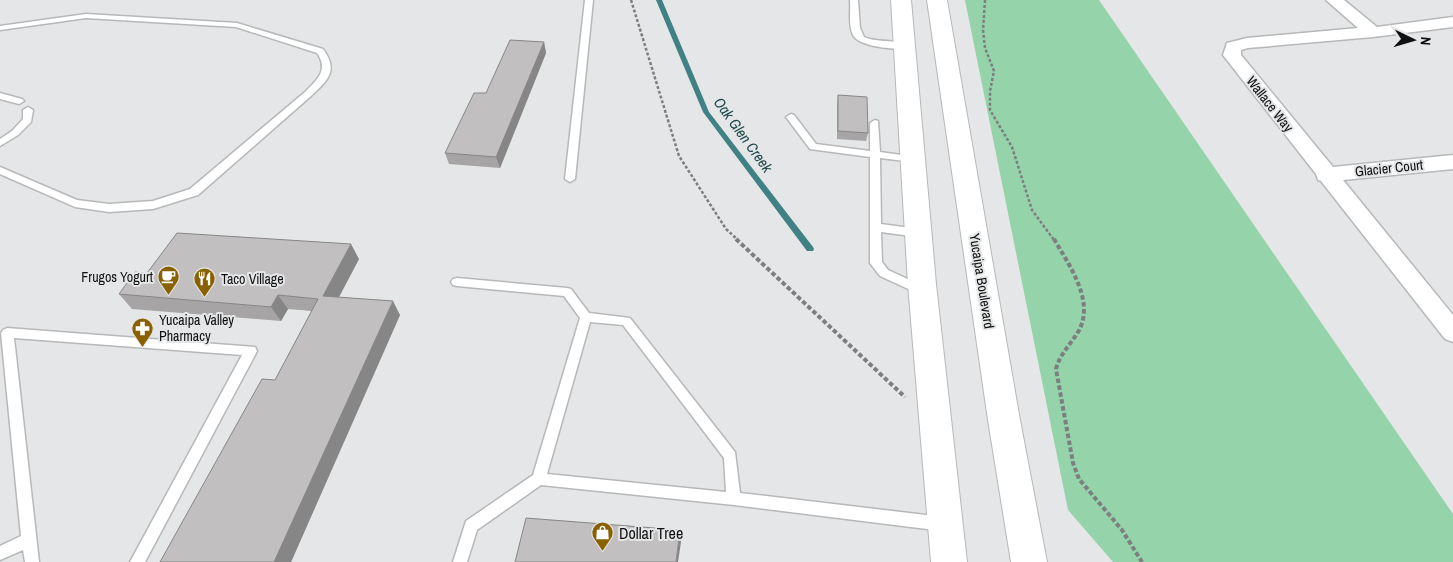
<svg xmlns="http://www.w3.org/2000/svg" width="1453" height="562" font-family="'Archivo Narrow',sans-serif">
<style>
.green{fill:#95d3ab}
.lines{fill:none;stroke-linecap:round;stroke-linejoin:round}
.stream{fill:#3f8185;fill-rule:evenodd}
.service-casing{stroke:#b6b8b9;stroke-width:3}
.minor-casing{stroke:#b6b8b9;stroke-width:3}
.secondary-casing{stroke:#b6b8b9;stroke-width:2}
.path-far1{stroke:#7d7e7f;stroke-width:2.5;stroke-dasharray:3 2;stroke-linecap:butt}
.path{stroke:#7d7e7f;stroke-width:4;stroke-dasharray:4.5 2.5;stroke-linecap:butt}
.service{fill:#fff;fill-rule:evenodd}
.minor{fill:#fff;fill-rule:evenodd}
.secondary{fill:#fff;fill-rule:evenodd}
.wall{fill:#a6a4a5}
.shaded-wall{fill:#878686}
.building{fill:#c1bfc0;stroke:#878686}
.labels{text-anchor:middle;stroke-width:4;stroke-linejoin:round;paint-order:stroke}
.street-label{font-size:14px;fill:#0f1010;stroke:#e5e6e7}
.poi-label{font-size:14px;fill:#0f1010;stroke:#e5e6e7;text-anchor:start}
.water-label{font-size:15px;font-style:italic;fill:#204a4d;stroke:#e5e6e7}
.near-poi-label{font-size:16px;fill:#0f1010;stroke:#e5e6e7;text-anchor:start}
</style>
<rect width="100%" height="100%" fill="#e5e6e7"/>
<path class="green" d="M 965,0 L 1099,0 L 1453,514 L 1453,562 L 1113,562 L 1068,510 Z"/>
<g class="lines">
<path class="stream" d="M 656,0 L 662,0 L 709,112 L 813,247 L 814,249 L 813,251 L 807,251 L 703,112 Z"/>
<defs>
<path id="service" d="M 585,0 L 593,0 L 575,179 L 570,182 L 565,179 Z
M 850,0 L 858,0 L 860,28 L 864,37 C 877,43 899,39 909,46 L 908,48 C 896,50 859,47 853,35 C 848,25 851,11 850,0 Z
M 86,14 L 237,23 L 323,49 C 339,71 328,80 311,96 L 198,195 L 153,209 L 109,212 L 75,207 L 0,174 L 0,167 L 77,200 L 109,204 L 153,201 L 190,189 L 305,92 C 317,80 329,70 317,53 L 236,27 L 86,18 L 0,30 L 0,26 Z
M 0,93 L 22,99 L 24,101 L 19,104 L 0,99 Z
M 28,107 L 33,110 L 31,122 L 18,135 L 0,146 L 0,139 L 12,131 L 23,119 L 23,110 Z
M 791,114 L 794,115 L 816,144 L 870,151 L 870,123 L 875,120 L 878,121 L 880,152 L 916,157 L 918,159 L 916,161 L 913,162 L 880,158 L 881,224 L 918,229 L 923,233 L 918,237 L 881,232 L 882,262 L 888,270 L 925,287 L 927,290 L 925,293 L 917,293 L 880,276 L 870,263 L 870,157 L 810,149 L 786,117 Z
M 457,278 L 567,288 L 571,289 L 589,313 L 630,318 L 735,452 L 740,493 L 943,517 L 948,519 L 950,524 L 948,529 L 943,531 L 734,505 L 541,485 L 477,530 L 467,562 L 453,562 L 466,521 L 533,475 L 580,318 L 564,296 L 457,286 L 453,285 L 451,282 L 453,279 ZM 590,322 L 623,325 L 724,458 L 726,492 L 547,474 Z
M 7,328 L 255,347 L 257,351 L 255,355 L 145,562 L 130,562 L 242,355 L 14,338 L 39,562 L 25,562 L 23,550 L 0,560 L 0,546 L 21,536 L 1,333 L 3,330 Z"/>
<path id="minor" d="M 1326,0 L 1344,0 L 1377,27 L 1453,17 L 1453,27 L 1373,37 L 1248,48 L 1241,50 L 1241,55 L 1333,167 L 1453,155 L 1453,169 L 1343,180 L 1453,315 L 1453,342 L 1445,339 L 1321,181 L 1318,180 L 1316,174 L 1223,55 L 1227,43 L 1247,38 L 1358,28 Z"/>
<path id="secondary" d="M 891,0 L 911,0 L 936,284 L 967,562 L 931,562 L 908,284 Z
M 927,0 L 947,0 L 1020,420 L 1047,562 L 1011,562 L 988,420 Z"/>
</defs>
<use href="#service" class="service-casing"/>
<use href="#minor" class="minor-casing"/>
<use href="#secondary" class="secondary-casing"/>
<path class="path-far1" d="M 631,0 L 679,156 L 726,229 L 738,240
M 985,0 L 983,30 L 985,48 L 994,71 L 990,91 L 990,110 L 1012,147 L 1032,210 L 1054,240"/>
<path class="path" d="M 736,239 L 905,397
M 1054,239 C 1069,265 1096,302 1078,332 C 1070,345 1060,354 1056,369 L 1073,463 L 1079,479 L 1122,530 L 1142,562"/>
<use href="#service" class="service"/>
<use href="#minor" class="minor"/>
<use href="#secondary" class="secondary"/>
</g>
<path class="wall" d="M 544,42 L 546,53 L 500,168 L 449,164 L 445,153 L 486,93 Z
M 838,95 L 868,133 L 866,141 L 837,139 L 837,104 Z
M 359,259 L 339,297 L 400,315 L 291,562 L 160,562 L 275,380 L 312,311 L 288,309 L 281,321 L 132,309 L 119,294 L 147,273 Z"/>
<path class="shaded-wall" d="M 544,42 L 546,53 L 500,168 L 496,157 Z
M 351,244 L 359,259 L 332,310 L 323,296 Z
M 278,295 L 288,309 L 281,321 L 271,307 Z
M 393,301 L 400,315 L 291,562 L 274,562 Z
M 680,530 L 681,542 L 678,562 L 676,562 Z"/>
<path class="building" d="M 510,40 L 544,42 L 496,157 L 445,153 L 474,93 L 486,93 Z
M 838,95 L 867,97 L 868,133 L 838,131 Z
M 177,233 L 351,244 L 323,296 L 393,301 L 274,562 L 160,562 L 262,379 L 275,380 L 318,299 L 278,295 L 271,307 L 119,294 L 135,272 L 147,273 Z
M 526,518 L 680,530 L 676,562 L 515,562 Z"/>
<defs>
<symbol id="cafe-pin" viewBox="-11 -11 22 30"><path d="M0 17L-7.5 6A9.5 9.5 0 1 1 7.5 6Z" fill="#8a6101" stroke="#e5e6e7"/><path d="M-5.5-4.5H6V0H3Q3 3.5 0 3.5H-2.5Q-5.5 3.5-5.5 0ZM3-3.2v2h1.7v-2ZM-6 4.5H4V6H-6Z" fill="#fff"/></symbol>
<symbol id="restaurant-pin" viewBox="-11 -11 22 30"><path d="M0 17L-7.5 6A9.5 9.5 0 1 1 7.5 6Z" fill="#8a6101" stroke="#e5e6e7"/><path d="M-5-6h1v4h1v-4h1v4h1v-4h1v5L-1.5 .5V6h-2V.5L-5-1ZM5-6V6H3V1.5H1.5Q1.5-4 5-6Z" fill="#fff"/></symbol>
<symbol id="pharmacy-pin" viewBox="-11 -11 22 30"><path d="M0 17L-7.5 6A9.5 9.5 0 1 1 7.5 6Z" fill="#8a6101" stroke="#e5e6e7"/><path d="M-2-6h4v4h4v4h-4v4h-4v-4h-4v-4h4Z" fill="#fff"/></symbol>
<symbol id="shop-pin" viewBox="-11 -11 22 30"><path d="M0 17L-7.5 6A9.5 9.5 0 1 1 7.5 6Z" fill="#8a6101" stroke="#e5e6e7"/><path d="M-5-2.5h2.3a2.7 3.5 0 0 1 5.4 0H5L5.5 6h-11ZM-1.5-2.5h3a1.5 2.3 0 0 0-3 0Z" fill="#fff"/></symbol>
</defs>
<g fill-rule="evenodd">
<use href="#cafe-pin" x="156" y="264" width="25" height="34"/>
<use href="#restaurant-pin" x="192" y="266" width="25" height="34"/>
<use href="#pharmacy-pin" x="130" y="316" width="25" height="34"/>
<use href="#shop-pin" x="590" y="520" width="25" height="34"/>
</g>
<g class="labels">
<g class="street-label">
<text transform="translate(1270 104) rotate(52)" y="5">Wallace Way</text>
<text transform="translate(1389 168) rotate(-6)" y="5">Glacier Court</text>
<text transform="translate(982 281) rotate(81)" y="5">Yucaipa Boulevard</text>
</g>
<g class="poi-label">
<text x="153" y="282" text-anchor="end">Frugos Yogurt</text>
<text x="221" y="284">Taco Village</text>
<text x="159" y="325">Yucaipa Valley<tspan x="159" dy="16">Pharmacy</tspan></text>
</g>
<g class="water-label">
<text transform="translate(743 135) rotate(54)" y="5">Oak Glen Creek</text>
</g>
<g class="near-poi-label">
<text x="619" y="539">Dollar Tree</text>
</g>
</g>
<g transform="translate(1413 40) rotate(95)" stroke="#e5e6e7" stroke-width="4" paint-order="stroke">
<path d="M0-4L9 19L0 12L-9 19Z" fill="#0f1010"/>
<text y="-8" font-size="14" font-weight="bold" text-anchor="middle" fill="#0f1010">N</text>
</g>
</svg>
